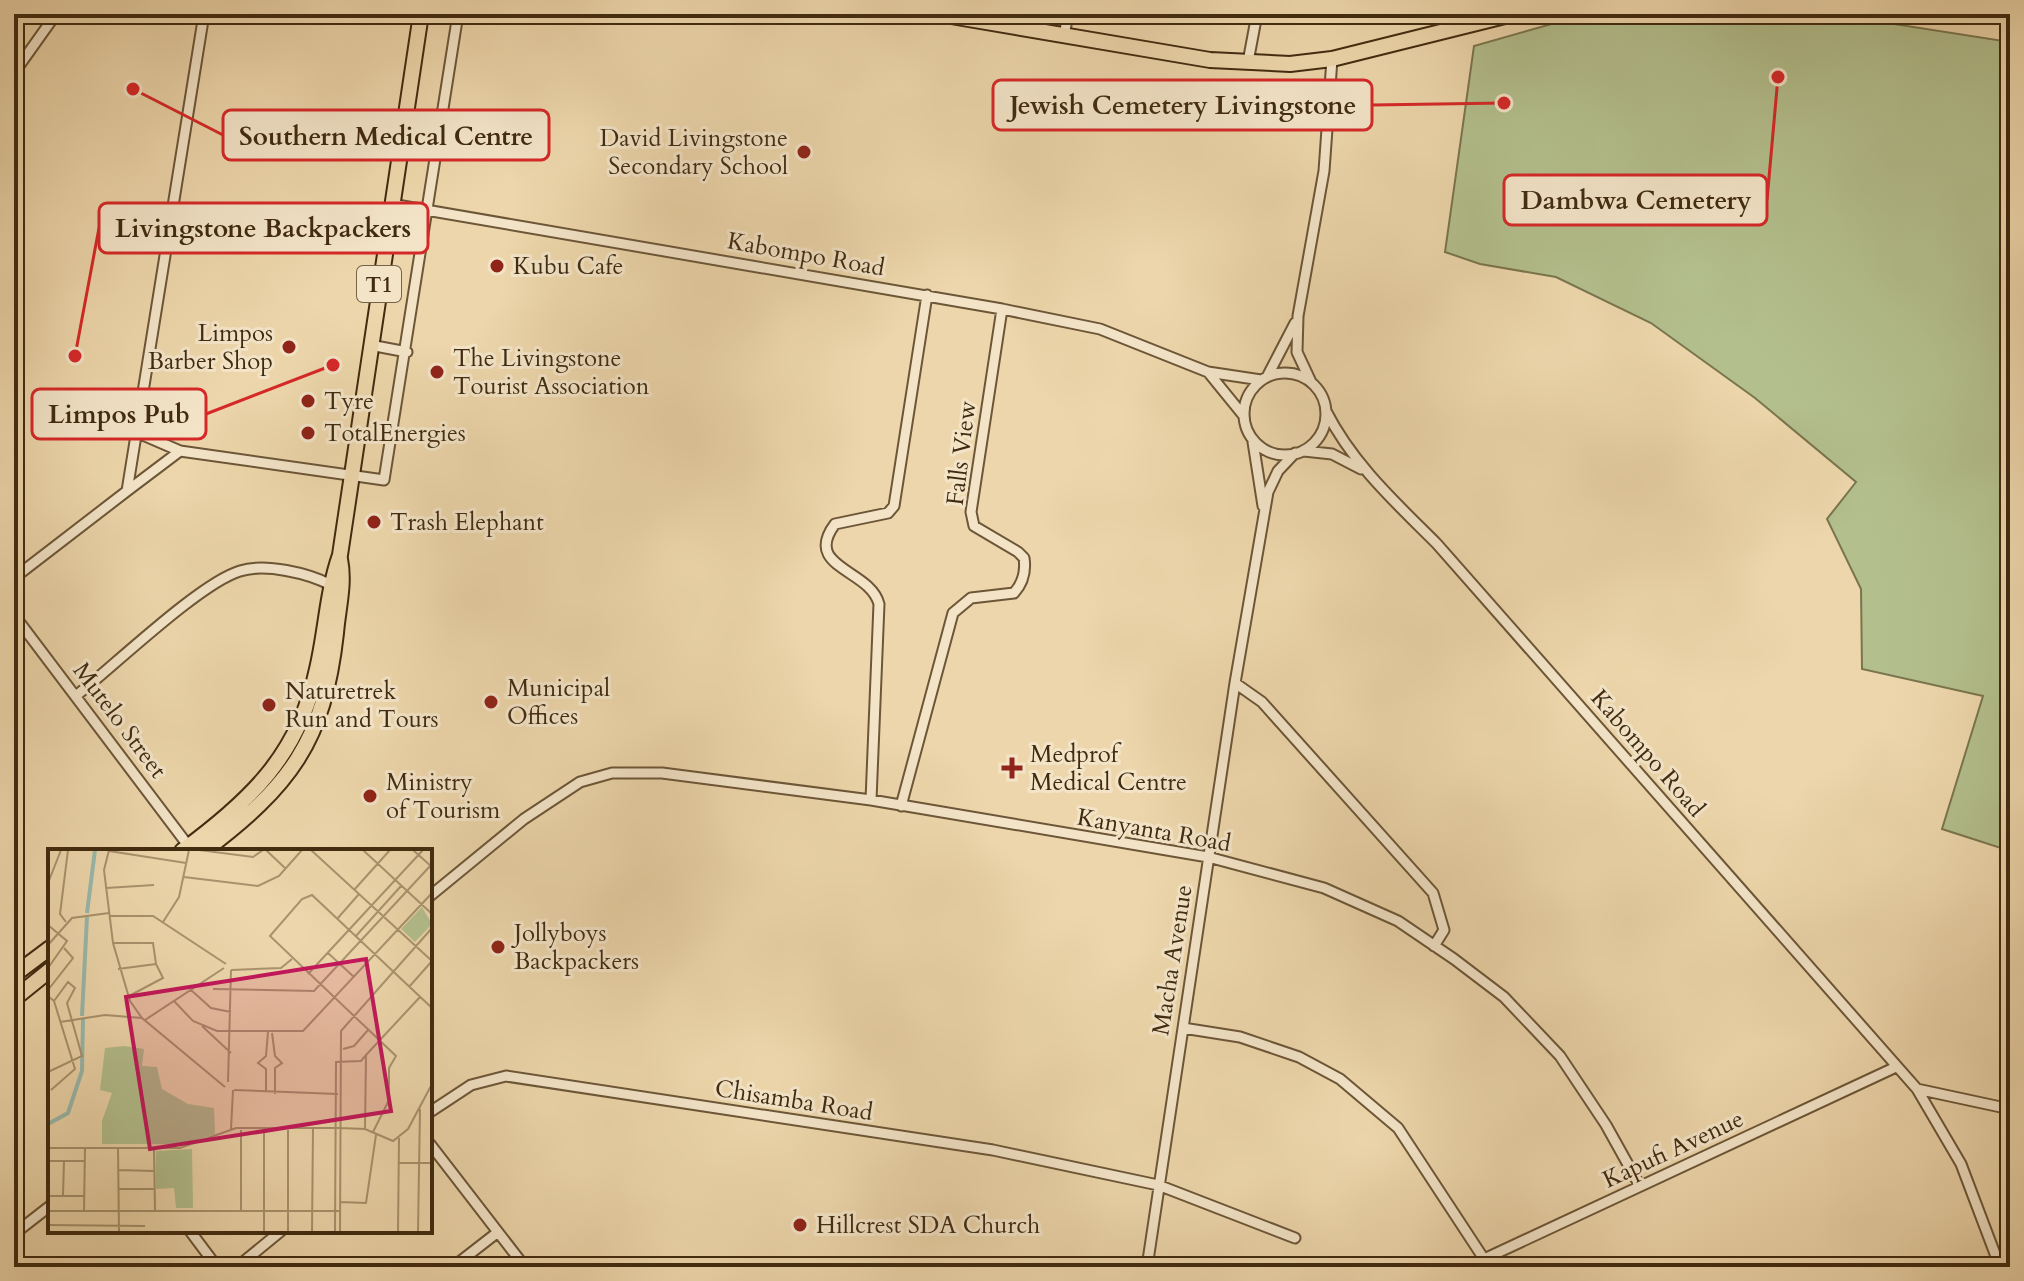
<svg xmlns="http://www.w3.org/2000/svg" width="2024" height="1281" font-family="Cardo,serif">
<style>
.green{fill:#b3bf8d;stroke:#7a754e;stroke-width:2}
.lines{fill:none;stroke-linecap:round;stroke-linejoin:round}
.minor-casing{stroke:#6c5637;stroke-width:13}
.trunk-casing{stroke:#412b10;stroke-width:18}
.minor{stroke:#f3e4c8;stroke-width:9}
.trunk{stroke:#edd6ab;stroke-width:14}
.poi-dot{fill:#8f2418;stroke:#f3e4c8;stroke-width:3}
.labels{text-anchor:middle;stroke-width:6;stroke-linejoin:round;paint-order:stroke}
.shield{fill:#f3e4c8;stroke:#766247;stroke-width:2}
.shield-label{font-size:22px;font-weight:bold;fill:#412b10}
.poi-label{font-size:24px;fill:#412b10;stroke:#f3e4c8;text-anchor:start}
.street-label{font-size:24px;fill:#412b10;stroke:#f3e4c8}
.inset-river{fill:none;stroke:#99b9ad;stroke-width:4}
.inset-road{fill:none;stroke:#a8926d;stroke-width:2}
.view{fill:#c2185b;fill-opacity:0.15;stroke:#c2185b;stroke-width:4}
.inset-edge{fill:none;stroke:#412b10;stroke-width:4}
.leader{fill:none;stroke:#d62828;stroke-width:3}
.callout-dot{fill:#d62828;stroke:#f3e4c8;stroke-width:3}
.callout{fill:#f3e4c8;stroke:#d62828;stroke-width:3}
.callout-label{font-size:26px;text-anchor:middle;font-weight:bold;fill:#412b10}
</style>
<rect width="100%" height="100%" fill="#edd6ab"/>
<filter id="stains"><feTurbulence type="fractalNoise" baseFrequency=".0025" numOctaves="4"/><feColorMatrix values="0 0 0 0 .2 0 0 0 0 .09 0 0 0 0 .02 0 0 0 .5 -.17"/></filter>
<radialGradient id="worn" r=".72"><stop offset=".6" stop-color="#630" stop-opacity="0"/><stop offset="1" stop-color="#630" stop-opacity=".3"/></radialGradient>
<path class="green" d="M 1609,14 L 1830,14 L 2010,42 L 2010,851 L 1942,829 L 1983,696 L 1862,669 L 1861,589 L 1827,519 L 1856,482 L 1755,398 L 1651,323 L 1556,277 L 1480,264 L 1445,252 L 1474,46 L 1555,23 Z"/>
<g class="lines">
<defs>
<path id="minor" d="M 1064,36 L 1068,14
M 1248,62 L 1257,14
M 14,73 L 56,14
M 391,204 L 1002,309 L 1100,329 L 1208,372 L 1261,380
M 370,345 L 407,352
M 1208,372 L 1243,415
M1244 414a41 41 0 1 1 82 0a41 41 0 1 1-82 0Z
M 1267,377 L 1295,323
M 1311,382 L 1297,352 L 1298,316 L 1324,171 L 1332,59
M 1326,411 C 1353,464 1395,502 1437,544 L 1917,1089 L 1961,1164 L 2000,1267
M 136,432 L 180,451
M 1253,442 L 1263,506
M 1304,451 L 1332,454 L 1361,469
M 127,491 L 180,451 L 384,480 L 458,14
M 14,578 L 127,491 L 204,14
M 14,615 L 190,848
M 1235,683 L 1262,702 L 1433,893 L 1444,930 L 1434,946
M 77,695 C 114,666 200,583 240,571 C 265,563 308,573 331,585
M 871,800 L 879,604 C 870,569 802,568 835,524 L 888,513 L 894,506 L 927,295
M 901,806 L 953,613 L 971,598 L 1014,593 C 1023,583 1026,571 1024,558 L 1018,552 L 974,526 L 971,512 L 1002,309
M 430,896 L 524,819 L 580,782 L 612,773 L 662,773 L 871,800 L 1208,857 L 1324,888 L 1398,921 L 1454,959 L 1504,997 L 1560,1056 L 1606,1125 L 1640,1186
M 1183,1028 L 1240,1037 L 1299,1057 L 1340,1079 L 1398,1128 L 1484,1259
M 1917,1089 L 2010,1109
M 430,1112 L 471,1085 L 506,1076 L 993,1150 L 1158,1185 L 1295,1238
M 430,1144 L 525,1267
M 190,1231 L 217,1267
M 14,1234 L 50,1206
M 237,1267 L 281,1231
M 453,1267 L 498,1232
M 1147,1267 L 1235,683 L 1268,492 L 1278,471 L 1295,453
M 1467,1267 L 1896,1067"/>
<path id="trunk" d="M 939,14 L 1210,60 L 1290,64 L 1332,59 L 1513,14
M 182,851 C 250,801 299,755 317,669 C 326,631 327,592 340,555 L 421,14
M 204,851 C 290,786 324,742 336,633 C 338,608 345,584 340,559
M 14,975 L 50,948
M 14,999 L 50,970"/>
</defs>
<use href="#minor" class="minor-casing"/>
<use href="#trunk" class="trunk-casing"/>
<use href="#minor" class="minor"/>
<use href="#trunk" class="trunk"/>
</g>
<g class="poi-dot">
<circle cx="804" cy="152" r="8"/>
<circle cx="497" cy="266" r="8"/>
<circle cx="289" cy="347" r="8"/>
<circle cx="437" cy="372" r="8"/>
<circle cx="308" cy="401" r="8"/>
<circle cx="308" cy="433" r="8"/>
<circle cx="374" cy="522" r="8"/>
<circle cx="491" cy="702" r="8"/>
<circle cx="269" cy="705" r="8"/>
<path d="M1008 756h8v8h8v8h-8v8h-8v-8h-8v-8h8z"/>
<circle cx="370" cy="796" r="8"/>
<circle cx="498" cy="947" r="8"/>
<circle cx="800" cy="1225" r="8"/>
</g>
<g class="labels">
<rect class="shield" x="357" y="266" width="44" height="36" rx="6"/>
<g class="shield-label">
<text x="379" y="292">T1</text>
</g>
<g class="poi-label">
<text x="788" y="146" text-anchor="end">David Livingstone<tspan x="788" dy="28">Secondary School</tspan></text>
<text x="513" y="274">Kubu Cafe</text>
<text x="273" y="341" text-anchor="end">Limpos<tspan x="273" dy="28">Barber Shop</tspan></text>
<text x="453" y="366">The Livingstone<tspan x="453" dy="28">Tourist Association</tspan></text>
<text x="324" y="409">Tyre</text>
<text x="324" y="441">TotalEnergies</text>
<text x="390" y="530">Trash Elephant</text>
<text x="507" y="696">Municipal<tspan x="507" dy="28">Offices</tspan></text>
<text x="285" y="699">Naturetrek<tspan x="285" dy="28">Run and Tours</tspan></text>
<text x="1030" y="762">Medprof<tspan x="1030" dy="28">Medical Centre</tspan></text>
<text x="386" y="790">Ministry<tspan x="386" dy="28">of Tourism</tspan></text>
<text x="514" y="941">Jollyboys<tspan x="514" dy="28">Backpackers</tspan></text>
<text x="816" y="1233">Hillcrest SDA Church</text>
</g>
<g class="street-label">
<text transform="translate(806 254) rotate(10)" y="8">Kabompo Road</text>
<text transform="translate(961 453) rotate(-83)" y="8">Falls View</text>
<text transform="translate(120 720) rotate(53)" y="8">Mutelo Street</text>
<text transform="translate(1648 753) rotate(49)" y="8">Kabompo Road</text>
<text transform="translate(1154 830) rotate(10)" y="8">Kanyanta Road</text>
<text transform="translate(1172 960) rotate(-81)" y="8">Macha Avenue</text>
<text transform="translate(794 1100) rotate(9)" y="8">Chisamba Road</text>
<text transform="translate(1673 1149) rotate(-25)" y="8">Kapufi Avenue</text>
</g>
</g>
<g transform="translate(48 849)">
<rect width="384" height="384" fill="#edd6ab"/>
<path d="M 374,58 L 384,75 L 367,93 L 353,80 ZM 76,197 L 96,200 L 94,217 L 109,218 L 114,240 L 140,255 L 166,259 L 167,285 L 138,295 L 54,295 L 54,272 L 64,244 L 52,241 L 57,199 ZM 144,300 L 145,359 L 128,359 L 126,339 L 108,340 L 108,302 Z" fill="#b3bf8d"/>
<path class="inset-river" d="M 39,64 L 47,1M 34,167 L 39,68M 0,275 L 20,264 L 34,222 L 35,170"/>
<path class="inset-road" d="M 61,1 L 56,21 L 65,94 L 82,152 L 94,169 L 177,238M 151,1 L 205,8 L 215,1M 218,1 L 238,20M 263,1 L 384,112M 315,1 L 384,65M 365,1 L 384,18M 61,2 L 138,14M 136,28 L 210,37 L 231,27 L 254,1M 0,34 L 13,1M 58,39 L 106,36M 306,41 L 342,1M 62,67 L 105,67 L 178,115M 289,70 L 311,45M 18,73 L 12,65 L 20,1M 115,73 L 131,48 L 141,1M 0,76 L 19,92 L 0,119M 307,88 L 353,37M 65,94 L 105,94 L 108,115M 0,96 L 24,69 L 61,64M 280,104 L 306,128M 70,120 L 108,115M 183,121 L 233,119 L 244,110M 260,125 L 375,1M 361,138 L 384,112M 165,140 L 266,142 L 384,15M 0,141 L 25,109 L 16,99M 143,141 L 163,159 L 183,163M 0,147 L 6,152 L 27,220 L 3,241M 81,147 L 115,129 L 108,115M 126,152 L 145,172 L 169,182 L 255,182 L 384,44M 97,171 L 176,119M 12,173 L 57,166 L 94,169M 154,177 L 183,204M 224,184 L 227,207 L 234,214 L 227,219 L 227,245M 295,200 L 306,197 L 320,181M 0,223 L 34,207 L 19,154 L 27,139 L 20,133 L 6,152M 180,233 L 183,121M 186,241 L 290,245M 218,244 L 218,220 L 210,214 L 218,207 L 220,183M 292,279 L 317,280 L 345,292 L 360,280 L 384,235M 183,280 L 185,241M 216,280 L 216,383M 317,280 L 318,206 L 372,148M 325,283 L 341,251 L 341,219 L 348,207 L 222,87 L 254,50 L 264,46 L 384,159M 0,299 L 132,299 L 188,279 L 292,279M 70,299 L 71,383M 106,299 L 107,361M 0,312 L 37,312M 350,314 L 384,314M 70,321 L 106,322M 71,340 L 106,340M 15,346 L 16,312M 0,347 L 37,347M 292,353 L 318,354 L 328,286M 0,362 L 292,362M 36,362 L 37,299M 193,362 L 193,281M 0,376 L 97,377M 240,383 L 240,281M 264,383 L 265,279M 287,383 L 288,213 L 313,212 L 318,206M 292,383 L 293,182 L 384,79M 350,383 L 351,289M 370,383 L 372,260"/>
<path class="view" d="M 318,110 L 343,262 L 102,300 L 78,148 Z"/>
<rect width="384" height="384" class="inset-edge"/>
</g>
<path class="leader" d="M1504 103L1372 105M133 89L223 135M1778 77L1767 200M75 356L99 228M333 365L206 414"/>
<g class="callout-dot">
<circle cx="1504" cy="103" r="8"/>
<circle cx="133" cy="89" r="8"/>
<circle cx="1778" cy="77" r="8"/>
<circle cx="75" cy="356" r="8"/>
<circle cx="333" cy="365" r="8"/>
</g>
<g class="callout">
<rect x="993" y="80" width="379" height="50" rx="8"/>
<rect x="223" y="110" width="326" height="50" rx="8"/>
<rect x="1504" y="175" width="263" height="50" rx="8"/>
<rect x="99" y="203" width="329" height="50" rx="8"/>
<rect x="32" y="389" width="174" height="50" rx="8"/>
</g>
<g class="callout-label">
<text x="1183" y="114">Jewish Cemetery Livingstone</text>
<text x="386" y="145">Southern Medical Centre</text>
<text x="1636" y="209">Dambwa Cemetery</text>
<text x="263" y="237">Livingstone Backpackers</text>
<text x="119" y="423">Limpos Pub</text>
</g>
<rect width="2024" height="1281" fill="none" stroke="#edd6ab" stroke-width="48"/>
<rect x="16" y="16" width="1992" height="1249" fill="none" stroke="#412b10" stroke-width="4"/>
<rect x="24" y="24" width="1976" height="1233" fill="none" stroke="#412b10" stroke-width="2"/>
<rect width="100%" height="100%" filter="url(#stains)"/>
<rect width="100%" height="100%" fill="url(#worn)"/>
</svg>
